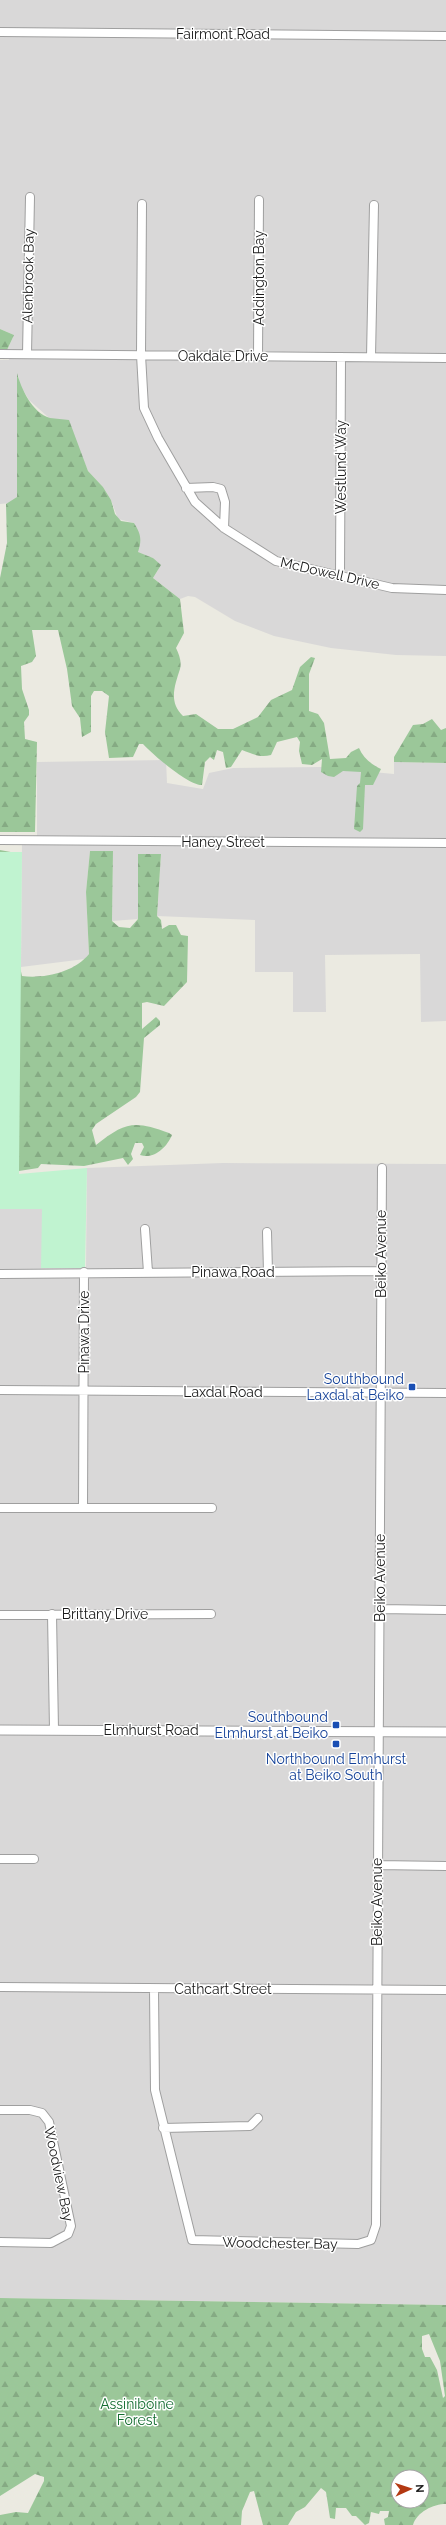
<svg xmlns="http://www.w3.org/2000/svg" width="446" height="2525" font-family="Raleway,sans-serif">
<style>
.residential{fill:#d9d8d8}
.forest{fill:url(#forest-firs);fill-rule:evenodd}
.park{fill:#c0f3d0}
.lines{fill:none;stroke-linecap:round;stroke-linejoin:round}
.minor-casing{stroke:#9f9f9f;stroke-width:10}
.tertiary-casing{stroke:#9f9f9f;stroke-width:11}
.minor{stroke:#fff;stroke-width:8}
.tertiary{stroke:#fff;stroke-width:9}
.transit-dot{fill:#1a4fb4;stroke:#fff;stroke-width:1.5}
.labels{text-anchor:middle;stroke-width:3;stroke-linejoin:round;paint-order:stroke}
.street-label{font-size:14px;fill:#1b1b1b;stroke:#fff}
.transit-label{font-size:14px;fill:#164399;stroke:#fff;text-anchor:end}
.park-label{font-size:14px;fill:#146d31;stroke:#fff}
</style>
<defs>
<pattern id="forest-firs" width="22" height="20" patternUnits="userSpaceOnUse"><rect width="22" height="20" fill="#9bc799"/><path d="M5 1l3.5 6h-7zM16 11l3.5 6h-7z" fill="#85aa83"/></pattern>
</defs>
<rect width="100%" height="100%" fill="#ebeae1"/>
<path class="residential" d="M 0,0 L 446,0 L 446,656 L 396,655 L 331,648 L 274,636 L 235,621 L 195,597 L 188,596 L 180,599 L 153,578 L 158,570 L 153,558 L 137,552 L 140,546 L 134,523 L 118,519 L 111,500 L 103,487 L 88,471 L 76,442 L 29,400 L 20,385 L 18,375 L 17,497 L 10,503 L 0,504 L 0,360 L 9,360 L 7,350 L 14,335 L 0,329 Z
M 166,760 L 167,783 L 203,789 L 209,773 L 233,768 L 321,767 L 394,774 L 394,762 L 446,763 L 446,1021 L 421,1022 L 420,954 L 325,955 L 326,1012 L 293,1012 L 293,972 L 255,972 L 255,920 L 157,916 L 161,854 L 138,854 L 138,919 L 112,921 L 113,852 L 90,851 L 86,892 L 89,954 L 85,959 L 21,967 L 22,842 L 37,842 L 37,762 Z
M 223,1163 L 446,1164 L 446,2305 L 0,2298 L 0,1209 L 42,1209 L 86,1268 L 87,1168 Z"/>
<path class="forest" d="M 0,329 L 14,335 L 7,350 L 0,349 Z
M 17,373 C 21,388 32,413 50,418 C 56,419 63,419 69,420 L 88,471 L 103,487 L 111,500 L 115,514 L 121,521 L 134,523 C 141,534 142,540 138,552 L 153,558 L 161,565 L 153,578 L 180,599 L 184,633 L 176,648 C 179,654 182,662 180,669 C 175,685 168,702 183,716 L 196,714 L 218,729 L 233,729 L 258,717 L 271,700 L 292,690 L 300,667 L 311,657 L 315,658 L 309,674 L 309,711 L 318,714 L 324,723 L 330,759 L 346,758 L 351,752 L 359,748 C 363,758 371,764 381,769 L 373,785 L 365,785 L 363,829 L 360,832 L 354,829 L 357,786 L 360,783 L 361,772 L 343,771 L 334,777 L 328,776 L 321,772 L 322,759 L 312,765 L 302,764 L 299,751 L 300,742 L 297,737 L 277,742 L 271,755 C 260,758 253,754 242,750 L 231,767 L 226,768 L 223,752 L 217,750 L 214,760 L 210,757 L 205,762 L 202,785 C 189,786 152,754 143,744 L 139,744 L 133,757 L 109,758 L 105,732 L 109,696 L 102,691 L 94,691 L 91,696 L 91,732 L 82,737 L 80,718 L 72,706 L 67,669 L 58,630 L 32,630 L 36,656 L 32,662 L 21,666 L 22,689 L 29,710 L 29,715 L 24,722 L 25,739 L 37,742 L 35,832 L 0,832 L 0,578 L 7,543 L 6,504 L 17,497 Z
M 432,719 L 441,730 L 446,728 L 446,763 L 394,762 L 394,757 L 413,725 L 423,724 Z
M 0,850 L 16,853 L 20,967 L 22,976 C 44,979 75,972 89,954 L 86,892 L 90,851 L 113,851 L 112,921 L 119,927 L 130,928 L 138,919 L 138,854 L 161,854 L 157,916 L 161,920 L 162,929 L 169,925 L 176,925 L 181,935 L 188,936 L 187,982 L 164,1006 L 147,1002 L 142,1003 L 142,1029 L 156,1017 L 160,1021 L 160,1025 L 144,1038 L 140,1092 L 136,1097 L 96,1124 L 92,1130 L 96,1145 C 125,1122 134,1120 169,1133 L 172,1135 C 167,1147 154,1160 140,1155 L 144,1147 L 142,1143 L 135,1143 L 131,1154 L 133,1159 L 128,1165 L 123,1158 L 84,1166 L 41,1164 L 38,1168 L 19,1171 L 0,1171 Z
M 0,2298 L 446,2305 L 446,2504 C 433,2504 417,2512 413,2525 L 385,2525 L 384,2519 L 388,2517 L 389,2511 L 380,2511 L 379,2514 L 371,2512 L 369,2523 L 365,2525 L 356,2516 L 352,2516 L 346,2508 L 336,2508 L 335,2519 L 330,2518 L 326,2492 L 321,2488 L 305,2507 L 296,2512 L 288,2525 L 263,2525 L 254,2491 L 250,2492 L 242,2511 L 241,2525 L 0,2525 L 0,2515 L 16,2512 L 28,2513 L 44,2481 L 44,2477 L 35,2474 L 0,2496 ZM 429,2334 L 440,2361 L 445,2396 L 443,2398 L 437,2370 L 430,2357 L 425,2357 L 422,2349 L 422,2336 ZM 398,2477 L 422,2477 L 422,2501 L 398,2501 Z"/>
<path class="park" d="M 0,852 L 22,852 L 19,1174 L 87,1168 L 85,1268 L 41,1268 L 42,1209 L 0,1209 Z"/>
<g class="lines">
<defs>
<path id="minor" d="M 0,32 L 446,36
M 142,204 L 141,355 L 144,408 L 158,438 L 195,502 L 224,528 L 276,561 L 392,588 L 446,590
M 0,354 L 446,358
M 27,354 L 30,197
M 258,356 L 259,200
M 371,357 L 374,205
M 186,488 L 213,487 L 221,489 L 225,502 L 224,528
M 340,577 L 341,357
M 0,840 L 446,843
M 145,1229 L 148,1272
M 267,1232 L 268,1272
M 0,1274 L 381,1271
M 0,1390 L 446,1393
M 83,1507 L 84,1272
M 0,1508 L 212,1508
M 380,1609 L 446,1610
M 52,1614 L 54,1730
M 0,1615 L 211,1614
M 0,1859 L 34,1859
M 377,1865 L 446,1866
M 0,1987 L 446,1990
M 154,1989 L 155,2090 L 192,2240 L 358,2244 L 371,2240 L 376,2225 C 378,1873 380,1520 382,1168
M 0,2110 L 30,2110 L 42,2113 L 49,2122 L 71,2226 L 68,2234 L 51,2243 L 0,2242
M 163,2128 L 250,2126 L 258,2118"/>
<path id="tertiary" d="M 0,1730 L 446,1732"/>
</defs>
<use href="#minor" class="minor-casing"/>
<use href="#tertiary" class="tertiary-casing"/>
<use href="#minor" class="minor"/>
<use href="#tertiary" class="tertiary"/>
</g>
<g class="transit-dot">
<rect x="408" y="1383" width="8" height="8" rx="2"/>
<rect x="332" y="1721" width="8" height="8" rx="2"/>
<rect x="332" y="1740" width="8" height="8" rx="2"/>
</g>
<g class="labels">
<g class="street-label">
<text x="223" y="39">Fairmont Road</text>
<text transform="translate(28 276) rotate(-89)" y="5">Alenbrook Bay</text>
<text transform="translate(259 278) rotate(-90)" y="5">Addington Bay</text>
<text x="223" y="361">Oakdale Drive</text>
<text transform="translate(341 467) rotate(-90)" y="5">Westlund Way</text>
<text transform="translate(330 573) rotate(13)" y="5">McDowell Drive</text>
<text x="223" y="847">Haney Street</text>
<text transform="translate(381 1254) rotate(-90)" y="5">Beiko Avenue</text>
<text x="233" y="1277">Pinawa Road</text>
<text transform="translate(84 1332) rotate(-90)" y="5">Pinawa Drive</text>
<text x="223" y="1397">Laxdal Road</text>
<text transform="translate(380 1578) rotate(-90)" y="5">Beiko Avenue</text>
<text x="105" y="1619">Brittany Drive</text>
<text x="151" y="1735">Elmhurst Road</text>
<text transform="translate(377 1902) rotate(-90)" y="5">Beiko Avenue</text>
<text x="223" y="1994">Cathcart Street</text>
<text transform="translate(59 2174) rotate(78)" y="5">Woodview Bay</text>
<text transform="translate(280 2243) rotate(1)" y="5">Woodchester Bay</text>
</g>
<g class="transit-label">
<text x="404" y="1384">Southbound<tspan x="404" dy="16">Laxdal at Beiko</tspan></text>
<text x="328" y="1722">Southbound<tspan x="328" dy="16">Elmhurst at Beiko</tspan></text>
<text x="336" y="1764" text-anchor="middle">Northbound Elmhurst<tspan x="336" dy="16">at Beiko South</tspan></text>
</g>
<g class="park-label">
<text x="137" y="2409">Assiniboine<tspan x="137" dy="16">Forest</tspan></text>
</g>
</g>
<g transform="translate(410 2489) rotate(87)"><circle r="19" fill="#ffffff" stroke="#a4a4a4"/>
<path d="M0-3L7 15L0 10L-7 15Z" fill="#b33912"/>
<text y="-6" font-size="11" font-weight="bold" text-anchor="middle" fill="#1b1b1b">N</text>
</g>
</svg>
